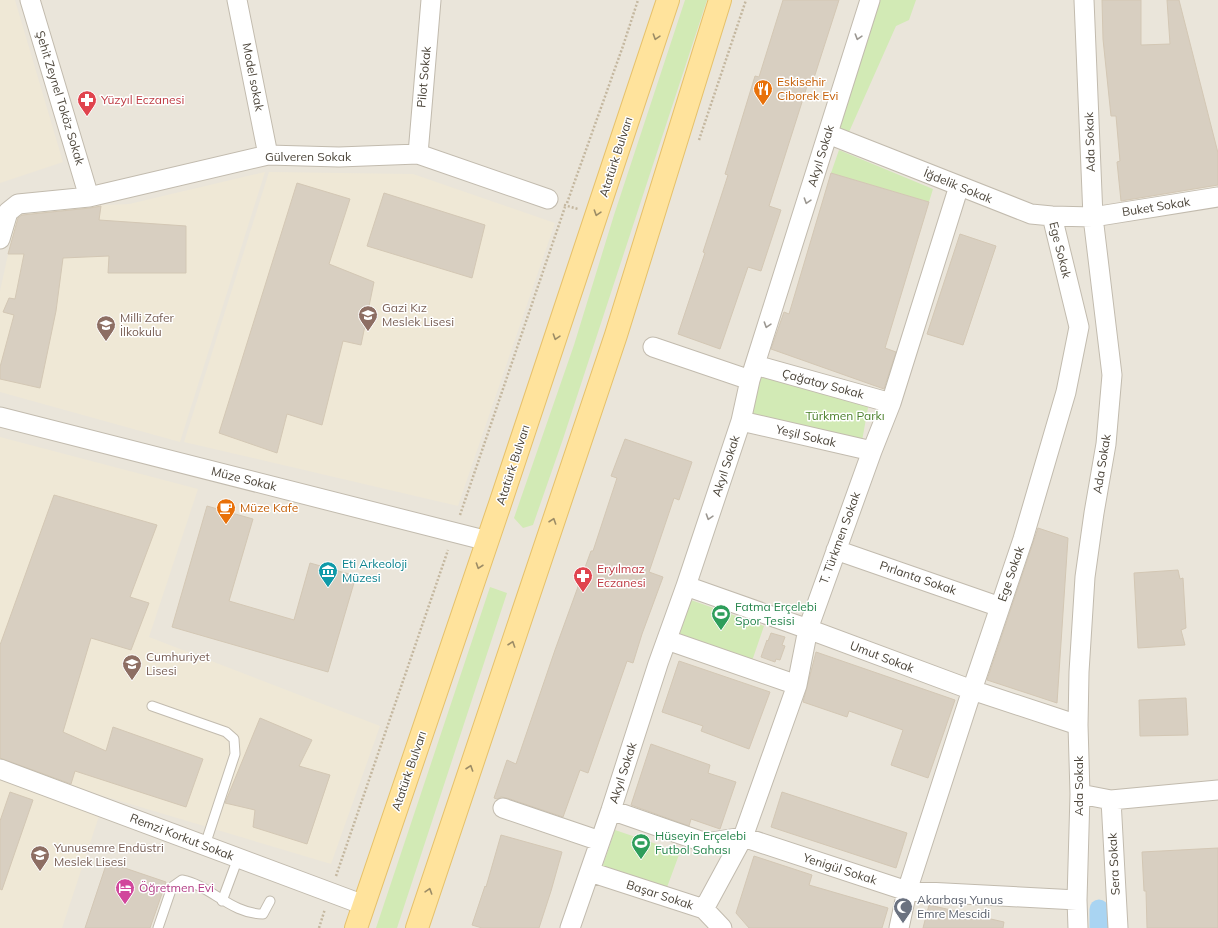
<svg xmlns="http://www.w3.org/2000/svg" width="1218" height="928" font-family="Mulish,sans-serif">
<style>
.residential{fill:#eae5da}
.education{fill:#efe8d6}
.green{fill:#d2eab5}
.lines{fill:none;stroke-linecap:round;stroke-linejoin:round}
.canal{stroke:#a9d4f2;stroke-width:19}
.building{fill:#d8cfc1;stroke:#d3c7b4}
.service-casing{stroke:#c2bbae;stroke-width:11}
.minor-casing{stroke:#c2bbae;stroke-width:21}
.primary-casing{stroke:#e6c16a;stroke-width:24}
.path{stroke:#c4b79f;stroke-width:2.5;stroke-dasharray:2 2;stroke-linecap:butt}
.service{stroke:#fff;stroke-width:9}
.minor{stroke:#fff;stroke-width:19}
.primary{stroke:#ffe39c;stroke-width:22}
.oneway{stroke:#9c8c66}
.oneway2{stroke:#9c9892}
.labels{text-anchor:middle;stroke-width:3;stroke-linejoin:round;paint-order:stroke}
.street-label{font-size:12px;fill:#4b4439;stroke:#fff}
.food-label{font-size:12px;fill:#c56008;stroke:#fff;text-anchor:start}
.health-label{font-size:12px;fill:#be3a42;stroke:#fff;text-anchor:start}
.education-label{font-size:12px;fill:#785e54;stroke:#fff;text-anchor:start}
.park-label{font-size:12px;fill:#4a7f2a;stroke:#fff}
.culture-label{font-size:12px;fill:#0d838f;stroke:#fff;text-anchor:start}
.leisure-label{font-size:12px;fill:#27864d;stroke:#fff;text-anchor:start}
.hotel-label{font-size:12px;fill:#b23c85;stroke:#fff;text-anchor:start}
.worship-label{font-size:12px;fill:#5b616d;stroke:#fff;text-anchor:start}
</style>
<rect width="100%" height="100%" fill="#f6f3ec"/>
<path class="residential" d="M 0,0 L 1218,0 L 1218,928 L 0,928 Z"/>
<path class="education" d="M 0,0 L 15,0 L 63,162 L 0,183 Z
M 265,172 L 180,442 L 0,392 L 0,291 L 18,209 L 129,204 Z
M 269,172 L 413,174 L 555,223 L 458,506 L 184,442 Z
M 0,437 L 198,489 L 149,637 L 380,726 L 331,864 L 100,795 L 0,760 Z
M 0,779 L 99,816 L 62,928 L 0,928 Z"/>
<path class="green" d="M 685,0 L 707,0 L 563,439 L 533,525 L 523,528 L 514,518 L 574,345 L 614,215 Z
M 870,0 L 916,0 L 909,20 L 896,26 L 845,141 L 828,134 Z
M 839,150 L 933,189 L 929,202 L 831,173 Z
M 759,376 L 869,402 L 862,441 L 747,413 Z
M 490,587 L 507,593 L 397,928 L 376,928 Z
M 691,600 L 764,626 L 752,661 L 679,636 Z
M 615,830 L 680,852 L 666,890 L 602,868 Z"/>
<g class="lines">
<path class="canal" d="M 1099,909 L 1099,928"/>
</g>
<path class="building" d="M 783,0 L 839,0 L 813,81 L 809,80 L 769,206 L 781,210 L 761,271 L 748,267 L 720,349 L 678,334 L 705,253 L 703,252 L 728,175 L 725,174 L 755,76 L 759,77 Z
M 1102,0 L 1141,0 L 1141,45 L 1170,44 L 1167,0 L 1179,0 L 1218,153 L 1218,185 L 1121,201 L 1117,162 L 1120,161 L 1116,116 L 1111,116 L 1103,39 Z
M 831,173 L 929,202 L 885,348 L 896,352 L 884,389 L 771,349 L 784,312 L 789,314 Z
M 297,183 L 350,199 L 329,264 L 374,282 L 361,345 L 343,341 L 322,425 L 287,414 L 277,453 L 219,433 Z
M 384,193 L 485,225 L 472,278 L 367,246 Z
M 101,206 L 99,220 L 186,226 L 186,273 L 108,273 L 109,256 L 63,258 L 56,311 L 40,388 L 0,379 L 0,367 L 14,315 L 3,312 L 9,298 L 15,299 L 24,254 L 8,254 L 18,218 L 22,215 L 90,208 Z
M 960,234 L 996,246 L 963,345 L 927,334 Z
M 625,439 L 692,462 L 679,500 L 674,498 L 649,572 L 663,577 L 642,634 L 633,663 L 627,661 L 588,773 L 580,770 L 563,817 L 507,798 L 501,797 L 497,799 L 494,798 L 507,760 L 516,764 L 555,650 L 591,551 L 593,551 L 617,478 L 611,476 Z
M 54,495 L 157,525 L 130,597 L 149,603 L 131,650 L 91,638 L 63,732 L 106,751 L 113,727 L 203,759 L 186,807 L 75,771 L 71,784 L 0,758 L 0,645 Z
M 207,506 L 253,519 L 229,601 L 294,620 L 310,563 L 356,576 L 328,672 L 172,627 Z
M 1038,528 L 1068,538 L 1057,703 L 987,680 Z
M 1178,570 L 1180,579 L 1183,578 L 1186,628 L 1181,630 L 1185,645 L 1138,648 L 1134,573 Z
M 771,633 L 785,637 L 782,645 L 785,646 L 780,660 L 776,659 L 775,662 L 761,657 L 767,640 L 768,641 Z
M 816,652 L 955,700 L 928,778 L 891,765 L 903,730 L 849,711 L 847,717 L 803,702 Z
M 679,661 L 770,692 L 749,749 L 701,731 L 703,726 L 662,712 Z
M 1186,698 L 1188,735 L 1140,736 L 1139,700 Z
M 260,718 L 312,740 L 299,766 L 330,775 L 307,844 L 253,827 L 255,810 L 225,803 Z
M 651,744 L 710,765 L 708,773 L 736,782 L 720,829 L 691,819 L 689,826 L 631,805 Z
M 10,792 L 33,800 L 2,890 L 0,889 L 0,821 Z
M 782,792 L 907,833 L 896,868 L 771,827 Z
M 501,835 L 562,852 L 551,891 L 539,928 L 482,928 L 472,925 L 485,886 L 486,887 Z
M 1218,848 L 1218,928 L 1147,928 L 1146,891 L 1144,891 L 1142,852 Z
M 754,856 L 812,875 L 809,885 L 888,908 L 882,928 L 749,928 L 736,913 Z
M 107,862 L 166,882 L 150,928 L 85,928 Z
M 929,905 L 1004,922 L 1003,928 L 923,928 Z"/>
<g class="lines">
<defs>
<path id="service" d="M 152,706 L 226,732 L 234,739 L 235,754 L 205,845
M 222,901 L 238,858
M 158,928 L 172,887 L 182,880 C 210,885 231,914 263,914 L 270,901"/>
<path id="minor" d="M 30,0 L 89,197
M 237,0 L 268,155
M 828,134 L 1031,214 L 1052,216 L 1093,217 L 1218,197
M 418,154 L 431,0
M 0,239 L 8,212 L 18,204 L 89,197 L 268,155 L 339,157 L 418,154 L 548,199
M 653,347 L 750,380
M 755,365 L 891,403
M 0,417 L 488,541
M 741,421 L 872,451
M 836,550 L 1000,607
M 686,586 L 808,629 L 972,690 L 1078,725
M 667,640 L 797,685
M 0,769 L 364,905
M 1080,794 L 1111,800 L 1218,790
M 1111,800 L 1118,928
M 503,808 L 600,841
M 611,810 L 706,843 L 743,837 L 907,891 L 1077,900
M 590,872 L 704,909 L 722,928
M 704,909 L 743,837 L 797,685 L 808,629 L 872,451 L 891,403 L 959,186
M 570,928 L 611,810 L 658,664 L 686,586 L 741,421 L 750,380 L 870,0
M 899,928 L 907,891 L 972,690 L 1023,539 L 1066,392 L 1079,327 L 1052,216
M 1078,928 L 1077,900 L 1080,794 L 1078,725 L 1079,672 L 1085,577 L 1094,513 L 1106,444 L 1112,375 L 1093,217 L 1084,0"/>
<path id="primary" d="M 356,928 L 500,504 L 668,0
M 417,928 L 616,335 L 720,0"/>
</defs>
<use href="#service" class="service-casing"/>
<use href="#minor" class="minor-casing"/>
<use href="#primary" class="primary-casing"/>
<path class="path" d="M 699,140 L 746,0
M 567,203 L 623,46 L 638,0
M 564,205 L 578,209
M 460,515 L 565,207
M 336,876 L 448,550
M 319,928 L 325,909"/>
<use href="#service" class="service"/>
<use href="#minor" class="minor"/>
<use href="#primary" class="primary"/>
</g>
<defs><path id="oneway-chevron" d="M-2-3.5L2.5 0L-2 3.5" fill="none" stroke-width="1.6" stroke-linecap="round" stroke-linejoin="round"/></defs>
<g class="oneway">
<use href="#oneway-chevron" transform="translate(656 37) rotate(108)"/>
<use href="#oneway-chevron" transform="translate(597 213) rotate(108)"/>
<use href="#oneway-chevron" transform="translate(556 337) rotate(108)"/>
<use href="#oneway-chevron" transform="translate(553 521) rotate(-71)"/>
<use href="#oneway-chevron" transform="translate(479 566) rotate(109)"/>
<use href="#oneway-chevron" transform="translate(512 644) rotate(-71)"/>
<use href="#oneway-chevron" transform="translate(470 768) rotate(-71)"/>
<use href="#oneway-chevron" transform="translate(429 891) rotate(-72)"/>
</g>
<g class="oneway2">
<use href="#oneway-chevron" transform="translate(858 37) rotate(107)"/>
<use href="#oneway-chevron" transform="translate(807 201) rotate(108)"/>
<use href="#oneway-chevron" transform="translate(767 325) rotate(108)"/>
<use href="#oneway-chevron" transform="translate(709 517) rotate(108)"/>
</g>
<defs>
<symbol id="restaurant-pin" viewBox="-11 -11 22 30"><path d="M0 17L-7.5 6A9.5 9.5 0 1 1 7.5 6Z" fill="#e8710a" stroke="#fff"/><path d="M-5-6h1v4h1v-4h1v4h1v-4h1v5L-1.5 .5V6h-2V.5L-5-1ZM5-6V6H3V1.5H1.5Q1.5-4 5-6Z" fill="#fff"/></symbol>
<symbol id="pharmacy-pin" viewBox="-11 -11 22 30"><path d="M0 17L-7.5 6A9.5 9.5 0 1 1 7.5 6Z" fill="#e0444e" stroke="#fff"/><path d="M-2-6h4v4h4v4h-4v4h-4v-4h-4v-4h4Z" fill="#fff"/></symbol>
<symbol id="school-pin" viewBox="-11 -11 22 30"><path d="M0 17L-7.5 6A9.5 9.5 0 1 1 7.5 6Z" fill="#8d6e63" stroke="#fff"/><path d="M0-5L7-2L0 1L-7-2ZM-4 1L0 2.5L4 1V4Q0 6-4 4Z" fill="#fff"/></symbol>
<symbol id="cafe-pin" viewBox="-11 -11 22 30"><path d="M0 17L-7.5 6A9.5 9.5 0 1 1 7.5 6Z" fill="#e8710a" stroke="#fff"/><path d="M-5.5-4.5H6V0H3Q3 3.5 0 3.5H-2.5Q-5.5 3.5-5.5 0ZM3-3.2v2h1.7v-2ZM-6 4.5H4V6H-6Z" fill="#fff"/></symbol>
<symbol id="museum-pin" viewBox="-11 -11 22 30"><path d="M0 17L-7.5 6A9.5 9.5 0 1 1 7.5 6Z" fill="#0f9aa8" stroke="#fff"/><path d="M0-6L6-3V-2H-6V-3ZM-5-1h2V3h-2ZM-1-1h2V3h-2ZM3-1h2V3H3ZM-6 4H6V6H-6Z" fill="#fff"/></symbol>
<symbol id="stadium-pin" viewBox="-11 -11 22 30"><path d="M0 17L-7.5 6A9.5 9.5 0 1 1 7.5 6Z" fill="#2e9e5b" stroke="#fff"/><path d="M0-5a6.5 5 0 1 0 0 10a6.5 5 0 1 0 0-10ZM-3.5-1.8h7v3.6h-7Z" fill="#fff"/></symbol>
<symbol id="hotel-pin" viewBox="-11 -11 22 30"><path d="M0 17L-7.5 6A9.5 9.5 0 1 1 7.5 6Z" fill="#d1479c" stroke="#fff"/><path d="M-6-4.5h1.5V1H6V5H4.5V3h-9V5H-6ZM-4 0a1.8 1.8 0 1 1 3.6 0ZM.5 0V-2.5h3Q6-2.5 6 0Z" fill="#fff"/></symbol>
<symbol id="mosque-pin" viewBox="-11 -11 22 30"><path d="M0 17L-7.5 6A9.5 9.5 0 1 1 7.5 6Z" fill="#6b7280" stroke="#fff"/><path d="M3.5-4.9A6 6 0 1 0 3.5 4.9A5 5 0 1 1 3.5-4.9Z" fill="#fff"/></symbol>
</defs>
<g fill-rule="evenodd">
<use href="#restaurant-pin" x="752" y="78" width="22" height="30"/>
<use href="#pharmacy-pin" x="76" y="89" width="22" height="30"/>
<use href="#school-pin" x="357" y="304" width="22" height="30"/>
<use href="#school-pin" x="95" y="314" width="22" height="30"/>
<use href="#cafe-pin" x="215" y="497" width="22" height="30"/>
<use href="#museum-pin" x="317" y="560" width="22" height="30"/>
<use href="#pharmacy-pin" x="572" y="565" width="22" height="30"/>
<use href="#stadium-pin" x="710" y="603" width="22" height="30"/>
<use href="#school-pin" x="121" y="653" width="22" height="30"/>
<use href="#stadium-pin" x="630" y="832" width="22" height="30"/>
<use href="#school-pin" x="29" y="844" width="22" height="30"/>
<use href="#hotel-pin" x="114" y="877" width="22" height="30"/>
<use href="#mosque-pin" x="892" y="896" width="22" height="30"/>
</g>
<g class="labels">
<g class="street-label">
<text transform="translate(253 77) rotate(79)" y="4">Model sokak</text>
<text transform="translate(424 77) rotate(-85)" y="4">Pilot Sokak</text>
<text transform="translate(60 98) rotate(73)" y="4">Şehit Zeynel Toköz Sokak</text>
<text transform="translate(1090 142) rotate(-92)" y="4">Ada Sokak</text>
<text transform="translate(821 156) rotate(-73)" y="4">Akyıl Sokak</text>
<text x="308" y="161">Gülveren Sokak</text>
<text transform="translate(616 157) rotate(-72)" y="4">Atatürk Bulvarı</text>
<text transform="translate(958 186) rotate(22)" y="4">İğdelik Sokak</text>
<text transform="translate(1156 207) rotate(-9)" y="4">Buket Sokak</text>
<text transform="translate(1060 250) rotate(76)" y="4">Ege Sokak</text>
<text transform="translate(823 384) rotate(15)" y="4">Çağatay Sokak</text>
<text transform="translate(806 436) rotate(13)" y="4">Yeşil Sokak</text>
<text transform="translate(1102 464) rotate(-81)" y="4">Ada Sokak</text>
<text transform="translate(513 465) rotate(-72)" y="4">Atatürk Bulvarı</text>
<text transform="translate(726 466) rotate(-72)" y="4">Akyıl Sokak</text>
<text transform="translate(244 479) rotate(14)" y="4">Müze Sokak</text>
<text transform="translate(840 538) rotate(-70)" y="4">T. Türkmen Sokak</text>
<text transform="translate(1011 574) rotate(-71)" y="4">Ege Sokak</text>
<text transform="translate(918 578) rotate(19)" y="4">Pırlanta Sokak</text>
<text transform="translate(882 657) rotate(21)" y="4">Umut Sokak</text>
<text transform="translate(409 771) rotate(-71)" y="4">Atatürk Bulvarı</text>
<text transform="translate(623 773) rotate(-72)" y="4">Akyıl Sokak</text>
<text transform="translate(1079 786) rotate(-90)" y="4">Ada Sokak</text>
<text transform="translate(182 837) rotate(21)" y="4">Remzi Korkut Sokak</text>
<text transform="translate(1114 864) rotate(-93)" y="4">Sera Sokak</text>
<text transform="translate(840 869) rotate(18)" y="4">Yenigül Sokak</text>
<text transform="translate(660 895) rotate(18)" y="4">Başar Sokak</text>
</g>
<g class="food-label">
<text x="777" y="86">Eskisehir<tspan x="777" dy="14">Ciborek Evi</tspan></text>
<text x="240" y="512">Müze Kafe</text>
</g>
<g class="health-label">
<text x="101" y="104">Yüzyıl Eczanesi</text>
<text x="597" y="573">Eryılmaz<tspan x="597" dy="14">Eczanesi</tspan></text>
</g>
<g class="education-label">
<text x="382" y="312">Gazi Kız<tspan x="382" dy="14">Meslek Lisesi</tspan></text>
<text x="120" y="322">Milli Zafer<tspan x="120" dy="14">İlkokulu</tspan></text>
<text x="146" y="661">Cumhuriyet<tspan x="146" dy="14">Lisesi</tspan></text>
<text x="54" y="852">Yunusemre Endüstri<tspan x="54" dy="14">Meslek Lisesi</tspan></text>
</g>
<g class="park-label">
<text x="845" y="420">Türkmen Parkı</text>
</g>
<g class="culture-label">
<text x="342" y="568">Eti Arkeoloji<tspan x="342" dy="14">Müzesi</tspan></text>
</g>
<g class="leisure-label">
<text x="735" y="611">Fatma Erçelebi<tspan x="735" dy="14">Spor Tesisi</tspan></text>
<text x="655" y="840">Hüseyin Erçelebi<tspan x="655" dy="14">Futbol Sahası</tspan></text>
</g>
<g class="hotel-label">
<text x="139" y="892">Öğretmen Evi</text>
</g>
<g class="worship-label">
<text x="917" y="904">Akarbaşı Yunus<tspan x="917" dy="14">Emre Mescidi</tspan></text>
</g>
</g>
</svg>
